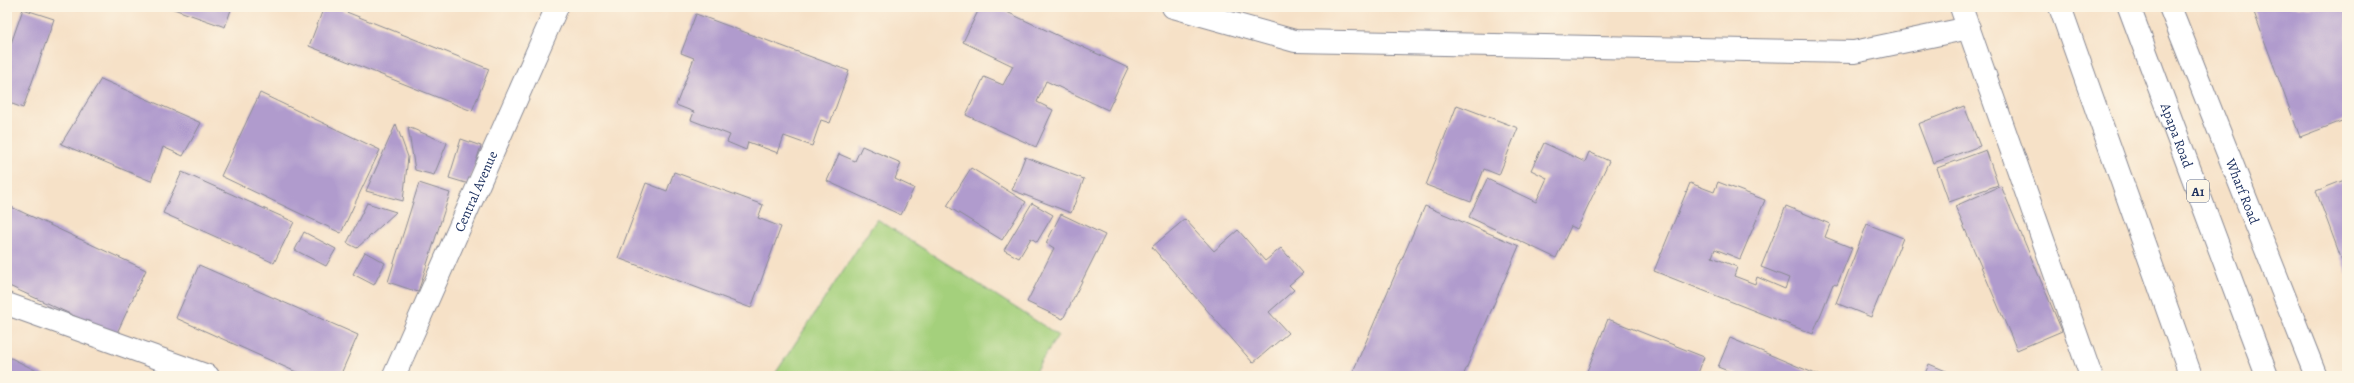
<svg xmlns="http://www.w3.org/2000/svg" width="2354" height="383" font-family="Alegreya,serif">
<style>
.green{fill:#a4d07c;stroke:#60806d}
.building{fill:#b09bcd}
.lines{fill:none;stroke-linecap:round;stroke-linejoin:round}
.minor-casing{stroke:#888892;stroke-width:24}
.tertiary-casing{stroke:#888892;stroke-width:24}
.primary-casing{stroke:#888892;stroke-width:24}
.minor{stroke:#fff;stroke-width:22}
.tertiary{stroke:#fff;stroke-width:22}
.primary{stroke:#fff;stroke-width:22}
.labels{text-anchor:middle;stroke-width:3.5;stroke-linejoin:round;paint-order:stroke}
.shield{fill:#fcf5e5;stroke:#5e6a86;stroke-width:1}
.shield-label{font-size:13px;font-weight:bold;fill:#1b2f5e}
.street-label{font-size:14px;fill:#1b2f5e;stroke:#fcf5e5}
</style>
<rect width="100%" height="100%" fill="#fcf5e5"/>
<filter id="ink" filterUnits="userSpaceOnUse"><feTurbulence type="fractalNoise" baseFrequency=".025" numOctaves="2"/><feDisplacementMap in="SourceGraphic" scale="8" xChannelSelector="R" yChannelSelector="G"/><feConvolveMatrix kernelMatrix="1 2 1 2 8 2 1 2 1" color-interpolation-filters="sRGB"/></filter>
<filter id="wash" filterUnits="userSpaceOnUse"><feTurbulence type="fractalNoise" baseFrequency=".012" numOctaves="4" result="noise"/><feDisplacementMap in="SourceGraphic" scale="16" xChannelSelector="R" yChannelSelector="G"/><feGaussianBlur stdDeviation="0.9" result="paint"/><feColorMatrix in="noise" values="0 0 0 0 0 0 0 0 0 0 0 0 0 0 0 0 0 1.4 0 .05"/><feComposite in="paint" operator="in"/></filter>
<g filter="url(#wash)">
<rect width="100%" height="100%" fill="#f6e1c7"/>
<path class="green" d="M 877,219 L 1058,335 L 1032,376 L 778,376 L 775,374 Z"/>
<g id="blocks">
<path class="building" d="M 168,7 L 232,7 L 225,27 Z
M 324,7 L 334,7 L 489,69 L 472,111 L 309,46 Z
M 980,7 L 996,7 L 1128,68 L 1108,110 L 1046,81 L 1037,102 L 1053,110 L 1036,147 L 966,115 L 984,77 L 1003,85 L 1013,66 L 963,42 Z
M 2252,7 L 2347,7 L 2347,119 L 2300,137 Z
M 23,9 L 54,19 L 23,108 L 7,102 L 7,55 Z
M 696,14 L 849,71 L 830,123 L 821,120 L 812,146 L 784,136 L 778,153 L 748,142 L 746,150 L 727,142 L 730,135 L 691,120 L 694,112 L 676,105 L 694,58 L 681,53 Z
M 101,79 L 201,123 L 183,156 L 163,147 L 151,181 L 61,144 Z
M 260,93 L 380,150 L 341,233 L 221,176 Z
M 1457,105 L 1518,128 L 1499,175 L 1484,169 L 1471,202 L 1426,185 Z
M 1964,106 L 1980,146 L 1933,163 L 1918,124 Z
M 396,124 L 408,157 L 403,201 L 366,191 Z
M 408,127 L 447,143 L 434,175 L 415,170 Z
M 461,139 L 481,146 L 469,184 L 449,178 Z
M 1544,143 L 1585,162 L 1589,152 L 1609,161 L 1577,229 L 1571,226 L 1556,258 L 1469,217 L 1487,179 L 1536,202 L 1547,178 L 1531,170 Z
M 862,146 L 901,163 L 895,179 L 914,188 L 901,215 L 827,181 L 839,154 L 855,161 Z
M 1986,150 L 1998,185 L 1949,202 L 1937,168 Z
M 1025,157 L 1084,179 L 1071,213 L 1012,190 Z
M 971,168 L 1026,202 L 1002,240 L 947,206 Z
M 182,172 L 294,222 L 274,263 L 163,213 Z
M 674,172 L 763,205 L 758,218 L 781,227 L 751,308 L 618,258 L 646,183 L 667,191 Z
M 2347,179 L 2347,274 L 2316,191 Z
M 1718,182 L 1765,200 L 1740,259 L 1715,249 L 1712,257 L 1737,267 L 1734,276 L 1755,284 L 1757,277 L 1785,289 L 1789,278 L 1761,267 L 1786,206 L 1830,224 L 1825,237 L 1852,248 L 1837,285 L 1833,284 L 1813,334 L 1654,271 L 1690,183 L 1714,192 Z
M 419,183 L 450,193 L 418,292 L 388,282 Z
M 2001,186 L 2062,331 L 2017,350 L 1955,206 Z
M 367,203 L 396,212 L 357,248 L 347,243 Z
M 1032,203 L 1053,215 L 1037,242 L 1031,238 L 1019,258 L 1004,250 Z
M 7,205 L 146,270 L 116,335 L 7,285 Z
M 1425,206 L 1519,246 L 1463,376 L 1351,376 Z
M 1061,214 L 1105,235 L 1063,319 L 1027,302 L 1054,248 L 1046,243 Z
M 1185,219 L 1214,251 L 1238,230 L 1265,261 L 1281,248 L 1303,273 L 1289,285 L 1294,290 L 1269,312 L 1288,333 L 1253,363 L 1152,247 Z
M 1867,224 L 1903,238 L 1871,317 L 1836,303 Z
M 304,232 L 336,249 L 326,266 L 295,250 Z
M 365,252 L 385,263 L 374,285 L 353,274 Z
M 199,265 L 358,335 L 340,376 L 305,376 L 176,318 Z
M 1608,319 L 1704,357 L 1697,376 L 1585,376 Z
M 1730,338 L 1818,375 L 1818,376 L 1740,376 L 1718,367 Z
M 9,357 L 47,376 L 7,376 Z
M 1929,364 L 1958,376 L 1924,376 Z"/>
</g>
</g>
<g filter="url(#ink)">
<use href="#blocks" fill-opacity="0" stroke="#888892" stroke-width="1"/>
<g class="lines">
<defs>
<g id="minor">
<path d="M 1173,7 L 1295,41 L 1854,52 L 1969,28"/>
<path d="M 7,304 L 208,376"/>
<path id="s1" d="M 394,376 L 557,7"/>
</g>
<g id="tertiary">
<path d="M 1961,7 L 2091,376"/>
<path id="s2" d="M 2170,7 L 2316,376"/>
</g>
<g id="primary">
<path d="M 2060,7 L 2191,376"/>
<path id="s3" d="M 2129,7 L 2267,376"/>
</g>
</defs>
<use href="#minor" class="minor-casing"/>
<use href="#tertiary" class="tertiary-casing"/>
<use href="#primary" class="primary-casing"/>
<use href="#minor" class="minor"/>
<use href="#tertiary" class="tertiary"/>
<use href="#primary" class="primary"/>
</g>
</g>
<g class="labels">
<rect class="shield" x="2187" y="180" width="22" height="22" rx="3"/>
<g class="shield-label">
<text x="2198" y="196">A1</text>
</g>
<g class="street-label">
<text dy="5" stroke="none"><textPath href="#s3" startOffset="137">Apapa Road</textPath></text>
<text dy="5" stroke="none"><textPath href="#s1" startOffset="202">Central Avenue</textPath></text>
<text dy="5" stroke="none"><textPath href="#s2" startOffset="198">Wharf Road</textPath></text>
</g>
</g>
<rect width="2354" height="383" fill="none" stroke="#fcf5e5" stroke-width="24"/>
</svg>
